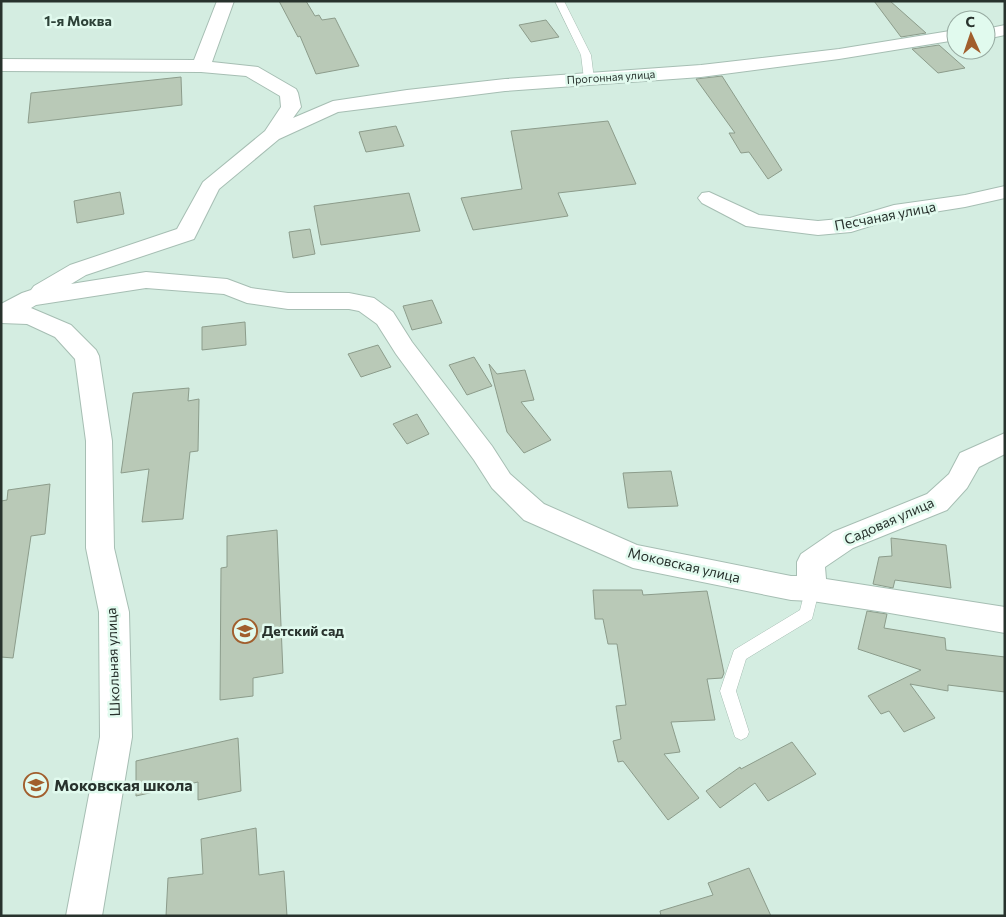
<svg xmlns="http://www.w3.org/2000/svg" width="1006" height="917" font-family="Commissioner,sans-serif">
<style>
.building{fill:#b9c9b7;stroke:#8c9c8b}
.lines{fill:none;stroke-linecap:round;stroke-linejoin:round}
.lane-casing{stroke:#a6beb3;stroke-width:1}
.street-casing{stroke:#a6beb3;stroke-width:2}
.lane{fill:#fff;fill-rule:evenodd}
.street{fill:#fff;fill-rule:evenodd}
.labels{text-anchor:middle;stroke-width:5;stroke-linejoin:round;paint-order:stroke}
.far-street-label{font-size:11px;fill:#28322d;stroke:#e1faee}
.far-quarter-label{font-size:14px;font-weight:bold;fill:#2d4238;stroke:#e1faee}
.street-label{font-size:14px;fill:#28322d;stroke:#e1faee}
.poi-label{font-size:14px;font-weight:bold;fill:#28322d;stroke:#e1faee;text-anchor:start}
.near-poi-label{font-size:16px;font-weight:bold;fill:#28322d;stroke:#e1faee;text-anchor:start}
</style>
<rect width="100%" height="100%" fill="#d4ede1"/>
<path class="building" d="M 279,1 L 306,1 L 315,16 L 319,15 L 322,20 L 335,18 L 359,66 L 316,74 L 300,36 L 298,37 Z
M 874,1 L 890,1 L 926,33 L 901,37 Z
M 546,20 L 559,37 L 531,42 L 519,25 Z
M 939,45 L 965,68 L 938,73 L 912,49 Z
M 722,76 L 782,170 L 768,179 L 749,152 L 741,153 L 729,133 L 735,133 L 696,79 Z
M 181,77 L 182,105 L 28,123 L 31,93 Z
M 608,121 L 636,184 L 558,193 L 568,216 L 473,230 L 461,198 L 522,189 L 511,131 Z
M 396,126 L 404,146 L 366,152 L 359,132 Z
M 120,192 L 124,214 L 77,223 L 74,201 Z
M 409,193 L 420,231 L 321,245 L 314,206 Z
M 310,229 L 315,254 L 293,258 L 289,232 Z
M 432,300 L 442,323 L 412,330 L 403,306 Z
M 245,322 L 246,345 L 202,350 L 202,327 Z
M 378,345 L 391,367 L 361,377 L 348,354 Z
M 474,357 L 492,386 L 467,395 L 449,365 Z
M 489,364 L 497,374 L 525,370 L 534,400 L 521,402 L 551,440 L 524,453 L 507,432 Z
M 189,388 L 188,401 L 199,399 L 198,451 L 190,452 L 183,519 L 142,522 L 149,469 L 121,473 L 133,393 Z
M 417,414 L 429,434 L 407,444 L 393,424 Z
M 671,471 L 678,506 L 628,508 L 623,473 Z
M 50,484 L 45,534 L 31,536 L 13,658 L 1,657 L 1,501 L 7,500 L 8,490 Z
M 277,530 L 283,673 L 253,678 L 253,696 L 220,700 L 221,568 L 227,567 L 227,536 Z
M 891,538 L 946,545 L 951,588 L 895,580 L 893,588 L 873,584 L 879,557 L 892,556 Z
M 593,590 L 642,590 L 643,595 L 707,591 L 724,673 L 722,678 L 707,679 L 715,720 L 671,722 L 680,752 L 664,754 L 699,798 L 668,820 L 623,761 L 618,762 L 613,741 L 621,739 L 616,706 L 626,705 L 617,644 L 608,644 L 603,619 L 595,619 Z
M 867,611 L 887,614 L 884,628 L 945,638 L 946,650 L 1005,657 L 1005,692 L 948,685 L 948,691 L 910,684 L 935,718 L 904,732 L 889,711 L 881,714 L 868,696 L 921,670 L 858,649 Z
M 238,738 L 241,791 L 198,800 L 198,782 L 136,796 L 136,761 Z
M 792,742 L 816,774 L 768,801 L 755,783 L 720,808 L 706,791 L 740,767 L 741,769 Z
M 256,828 L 259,875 L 284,871 L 287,916 L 166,916 L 168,878 L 203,874 L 201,839 Z
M 749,868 L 771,916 L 661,916 L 660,911 L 713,895 L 708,883 Z"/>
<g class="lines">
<defs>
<path id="lane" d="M 555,1 L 564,1 L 591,55 L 594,79 L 592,81 L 586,81 L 584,79 L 581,55 Z
M 812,581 L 817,583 L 820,587 L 812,619 L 746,659 L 736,691 L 749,732 L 747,737 L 741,740 L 735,737 L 720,691 L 734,650 L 800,610 L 807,583 Z"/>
<path id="street" d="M 217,1 L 234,1 L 212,62 L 258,67 L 296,89 L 298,93 L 301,107 L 293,118 L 333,101 L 407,90 L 505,79 L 701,65 L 839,49 L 956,30 L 956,40 L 839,59 L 701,77 L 505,91 L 338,112 L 279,139 L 219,189 L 194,239 L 86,275 L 71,284 L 146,272 L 227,279 L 251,288 L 288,293 L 349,293 L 374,298 L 393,312 L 412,342 L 492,446 L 510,474 L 544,504 L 637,545 L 791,576 L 797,576 L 797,562 L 801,554 L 833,532 L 927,494 L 949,474 L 960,453 L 1005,433 L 1005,454 L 979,467 L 967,488 L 947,510 L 853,548 L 825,567 L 826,579 L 1005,607 L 1005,633 L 884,612 L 812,601 L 791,600 L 633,568 L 524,520 L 492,488 L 474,460 L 396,354 L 377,324 L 359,311 L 349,309 L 288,309 L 247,303 L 224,294 L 146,288 L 36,305 L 31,308 L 71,325 L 96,350 L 99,356 L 112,441 L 114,548 L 129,612 L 132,737 L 102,916 L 66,916 L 100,737 L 99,612 L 86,548 L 86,441 L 75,359 L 55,337 L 27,324 L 1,323 L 1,304 L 22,293 L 31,290 L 34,286 L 70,265 L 177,229 L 203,182 L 265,131 L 281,107 L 280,96 L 246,76 L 201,72 L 1,71 L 1,59 L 194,60 Z
M 1005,25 L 1005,35 L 986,39 L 986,29 Z
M 1005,186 L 1005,198 L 965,207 L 896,218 L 851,232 L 818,235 L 746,226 L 702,203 L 698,198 L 702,193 L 709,192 L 759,215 L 818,221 L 850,218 L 894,205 L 965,195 Z"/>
</defs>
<use href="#lane" class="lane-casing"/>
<use href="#street" class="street-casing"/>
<use href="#lane" class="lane"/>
<use href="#street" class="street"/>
</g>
<defs>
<symbol id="school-ring" viewBox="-11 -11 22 22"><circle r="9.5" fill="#e1faee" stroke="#a15e2d" stroke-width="1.5"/><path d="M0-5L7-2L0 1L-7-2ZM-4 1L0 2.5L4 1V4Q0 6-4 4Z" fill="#a15e2d"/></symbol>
</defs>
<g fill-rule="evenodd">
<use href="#school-ring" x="231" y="617" width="28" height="28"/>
<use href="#school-ring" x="22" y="771" width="28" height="28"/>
</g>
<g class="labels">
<g class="far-street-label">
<text transform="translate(611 77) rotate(-4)" y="4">Прогонная улица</text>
</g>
<g class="far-quarter-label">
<text x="78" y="26">1-я Моква</text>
</g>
<g class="street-label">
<text transform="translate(885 216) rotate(-11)" y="5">Песчаная улица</text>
<text transform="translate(889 521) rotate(-24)" y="5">Садовая улица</text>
<text transform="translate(684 565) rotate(13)" y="5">Моковская улица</text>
<text transform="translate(113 662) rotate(-92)" y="5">Школьная улица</text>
</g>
<g class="poi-label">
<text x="262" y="636">Детский сад</text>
</g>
<g class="near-poi-label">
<text x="54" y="791">Моковская школа</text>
</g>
</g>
<rect width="1006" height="917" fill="none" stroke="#28322d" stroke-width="5"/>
<g transform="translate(971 35) rotate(357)"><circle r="24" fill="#e1faee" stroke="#97aaa1"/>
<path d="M0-4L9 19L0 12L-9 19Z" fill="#a15e2d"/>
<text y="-8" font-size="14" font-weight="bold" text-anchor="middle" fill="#28322d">С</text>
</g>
</svg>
